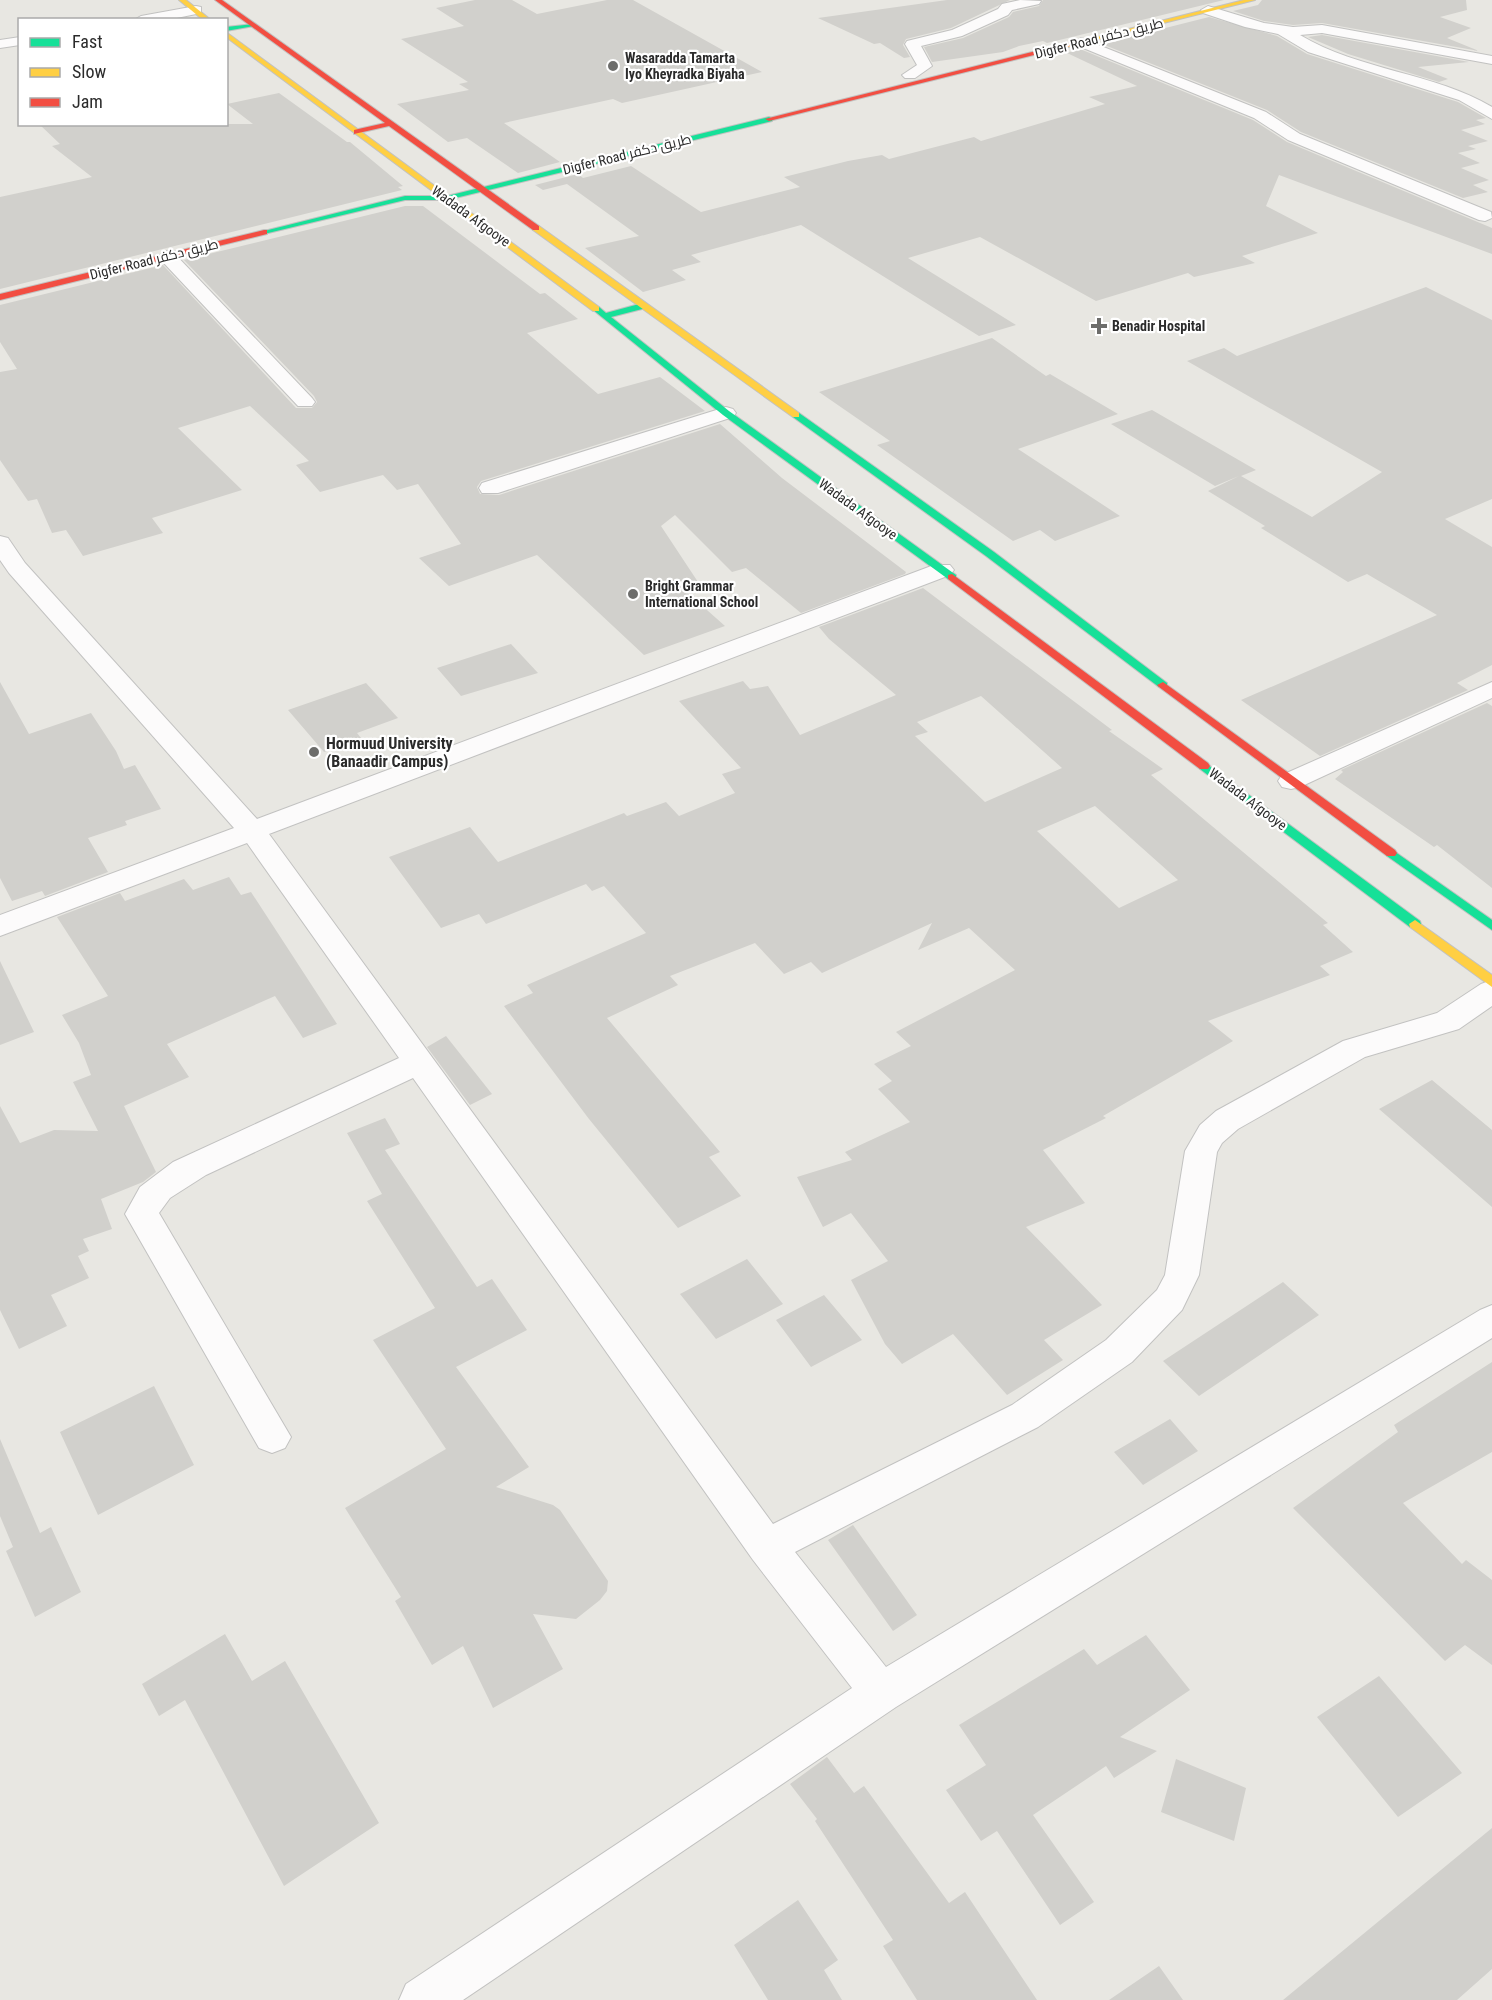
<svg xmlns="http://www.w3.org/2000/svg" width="1492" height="2000" font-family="'Roboto Condensed',Cairo,sans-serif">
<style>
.building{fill:#d1d0cc;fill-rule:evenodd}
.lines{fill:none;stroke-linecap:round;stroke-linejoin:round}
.street-casing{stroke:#c2c2c1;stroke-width:2}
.fast-casing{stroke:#c2c2c1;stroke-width:2}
.slow-casing{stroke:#c2c2c1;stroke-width:2}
.jam-casing{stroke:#c2c2c1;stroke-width:2}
.street{fill:#fcfbfb;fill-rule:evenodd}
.fast{fill:#16e098;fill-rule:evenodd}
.slow{fill:#ffcf43;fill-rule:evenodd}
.jam{fill:#f24e42;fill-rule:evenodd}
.poi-dot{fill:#6d6d6b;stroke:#fff;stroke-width:2}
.labels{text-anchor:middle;stroke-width:4.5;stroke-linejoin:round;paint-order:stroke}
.far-street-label{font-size:14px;fill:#2b2b2b;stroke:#fff}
.far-poi-label{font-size:14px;font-weight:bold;fill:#2b2b2b;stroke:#fff;text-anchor:start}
.poi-label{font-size:16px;font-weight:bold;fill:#2b2b2b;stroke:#fff;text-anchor:start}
</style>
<rect width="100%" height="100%" fill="#e8e7e2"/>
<path class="building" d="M 475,0 L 512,0 L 537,14 L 607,0 L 633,0 L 762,72 L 622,103 L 613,99 L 504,123 L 560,162 L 518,173 L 467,138 L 448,142 L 397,104 L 469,90 L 459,84 L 468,82 L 401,39 L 464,26 L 436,8 Z
M 947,0 L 1010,0 L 951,28 L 906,39 L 903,45 L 910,57 L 904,58 L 880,43 L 874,44 L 818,18 Z
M 1043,0 L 1224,0 L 1047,43 L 1043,41 L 1019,46 L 1003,52 L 932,62 L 924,47 L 963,38 L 1009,17 L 1013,12 L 1039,6 Z
M 1262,0 L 1466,0 L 1467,10 L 1440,17 L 1471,28 L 1447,38 L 1479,51 L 1322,23 L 1293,25 L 1264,21 L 1233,11 L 1258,5 Z
M 1209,17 L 1277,36 L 1307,54 L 1458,102 L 1486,118 L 1476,120 L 1485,124 L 1461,130 L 1488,141 L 1468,146 L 1476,149 L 1458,153 L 1480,163 L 1461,168 L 1489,180 L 1473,185 L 1488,192 L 1463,198 L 1301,132 L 1267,110 L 1102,44 Z
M 1322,35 L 1469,62 L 1418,67 L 1448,79 L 1439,82 L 1348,54 L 1308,37 Z
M 1080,49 L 1253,120 L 1287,142 L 1492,228 L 1492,254 L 1279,175 L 1266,206 L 1318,233 L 1242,256 L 1255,263 L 1194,277 L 1188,273 L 1096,301 L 980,237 L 908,258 L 1016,325 L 979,336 L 801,225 L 691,255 L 701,262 L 672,270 L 686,280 L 643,292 L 585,248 L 639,236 L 567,184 L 543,190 L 535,185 L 578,174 L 583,178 L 631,166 L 701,212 L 800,187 L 784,177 L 848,161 L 882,155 L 889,159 L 974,137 L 981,141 L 1105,104 L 1089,97 L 1137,86 L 1067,53 Z
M 279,93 L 347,142 L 350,142 L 403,186 L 398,187 L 402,190 L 0,289 L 0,197 L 92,177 L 52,146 L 60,144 L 39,124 L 253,124 L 227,104 Z
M 405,206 L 423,206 L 540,294 L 545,293 L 578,319 L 527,333 L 598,394 L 660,377 L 705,411 L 481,481 L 477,487 L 480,494 L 499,495 L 720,424 L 782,478 L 906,572 L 905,574 L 801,613 L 746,568 L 732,572 L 675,515 L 661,526 L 698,582 L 681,587 L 725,626 L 644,655 L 537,555 L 449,586 L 419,558 L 461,544 L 418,484 L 397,490 L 383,475 L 320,492 L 296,465 L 309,461 L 250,406 L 178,428 L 242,490 L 152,518 L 163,533 L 83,556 L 66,530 L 52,533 L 37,499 L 28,501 L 0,460 L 0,372 L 17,369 L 0,342 L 0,305 L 163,265 L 296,408 L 312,408 L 317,402 L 314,396 L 184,260 Z
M 1426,287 L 1492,320 L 1492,499 L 1445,519 L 1492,547 L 1492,665 L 1457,683 L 1468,690 L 1320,756 L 1241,700 L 1437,615 L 1367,574 L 1348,582 L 1261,528 L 1265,526 L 1208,491 L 1239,476 L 1215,486 L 1111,424 L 1152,410 L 1256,470 L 1241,476 L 1312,517 L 1382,472 L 1187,361 L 1224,348 L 1237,356 Z
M 992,338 L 1046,376 L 1050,374 L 1118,414 L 1018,449 L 1120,516 L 1055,541 L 1040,530 L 1013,541 L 877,445 L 890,441 L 819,392 Z
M 923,588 L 1112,730 L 1109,731 L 1163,769 L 1151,775 L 1328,923 L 1323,925 L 1353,952 L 1320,966 L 1330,975 L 1208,1021 L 1233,1041 L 1103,1116 L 1106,1118 L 1043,1150 L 1085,1203 L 1026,1227 L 1102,1305 L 1044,1340 L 1063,1360 L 1007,1395 L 953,1334 L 902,1364 L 885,1344 L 851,1280 L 888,1261 L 851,1213 L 823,1227 L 797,1177 L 852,1160 L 845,1152 L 910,1122 L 878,1089 L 892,1081 L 874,1064 L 911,1046 L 896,1032 L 1015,970 L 969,928 L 918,950 L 932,923 L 822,973 L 811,962 L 784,974 L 755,943 L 670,976 L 678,985 L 607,1018 L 720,1152 L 709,1157 L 741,1196 L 678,1228 L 589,1119 L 504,1006 L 533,993 L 527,985 L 646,933 L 604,886 L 592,891 L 586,884 L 486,924 L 479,914 L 441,928 L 389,857 L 470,827 L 498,862 L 624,813 L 627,816 L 666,802 L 679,816 L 735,793 L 722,774 L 741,768 L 679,701 L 743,681 L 750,689 L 768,686 L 800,735 L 896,695 L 829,639 L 819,627 ZM 981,696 L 1062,768 L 985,802 L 915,736 L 928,732 L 917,722 ZM 1095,806 L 1178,880 L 1119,908 L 1037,831 Z
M 511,644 L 538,673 L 461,696 L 437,668 Z
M 0,682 L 29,734 L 91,713 L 116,751 L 124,769 L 135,765 L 161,809 L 125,821 L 127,825 L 88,838 L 108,872 L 45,896 L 42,891 L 12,901 L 0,878 Z
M 366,683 L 398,718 L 357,733 L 361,738 L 324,752 L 288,710 Z
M 1487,703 L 1492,706 L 1492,888 L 1437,845 L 1434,847 L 1335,779 L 1343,772 L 1341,770 Z
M 229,877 L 241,895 L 251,892 L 337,1024 L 303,1038 L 275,996 L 167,1044 L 189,1077 L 124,1106 L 156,1172 L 143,1182 L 101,1199 L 112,1229 L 83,1239 L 89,1251 L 78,1256 L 89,1278 L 51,1295 L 67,1326 L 19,1349 L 0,1310 L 0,1106 L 20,1143 L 54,1130 L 98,1131 L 73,1082 L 91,1075 L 79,1043 L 62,1015 L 108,996 L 57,917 L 120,893 L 125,901 L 184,879 L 193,890 Z
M 0,961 L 34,1032 L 0,1045 Z
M 446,1036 L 492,1094 L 470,1105 L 427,1047 Z
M 1432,1080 L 1492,1130 L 1492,1207 L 1379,1109 Z
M 385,1118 L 400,1144 L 385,1150 L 477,1287 L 492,1279 L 527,1330 L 456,1367 L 529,1467 L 496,1487 L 553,1505 L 560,1510 L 608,1581 L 607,1591 L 600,1600 L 576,1619 L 533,1614 L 563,1669 L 493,1708 L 463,1646 L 432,1665 L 395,1601 L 401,1597 L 345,1508 L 446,1449 L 373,1340 L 435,1308 L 367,1201 L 382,1194 L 347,1133 Z
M 747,1259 L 783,1304 L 716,1339 L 680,1294 Z
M 1283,1282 L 1319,1315 L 1199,1396 L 1163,1361 Z
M 824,1295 L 862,1340 L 811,1367 L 776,1320 Z
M 1492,1362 L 1492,1452 L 1403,1503 L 1462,1564 L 1466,1560 L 1492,1580 L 1492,1665 L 1465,1645 L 1445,1661 L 1293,1508 L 1398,1432 L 1394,1425 Z
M 154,1386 L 194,1465 L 98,1515 L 60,1432 Z
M 1170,1419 L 1198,1451 L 1143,1485 L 1114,1452 Z
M 0,1439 L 40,1533 L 51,1527 L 81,1592 L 35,1617 L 6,1551 L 13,1547 L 0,1516 Z
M 853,1525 L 917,1615 L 893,1631 L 828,1540 Z
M 225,1634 L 252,1681 L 285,1661 L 379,1823 L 284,1886 L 185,1700 L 159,1716 L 142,1684 Z
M 1146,1635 L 1190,1690 L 1120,1737 L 1157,1751 L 1114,1778 L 1106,1766 L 1033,1815 L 1094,1902 L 1060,1925 L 997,1831 L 981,1841 L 946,1790 L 986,1765 L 959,1725 L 1084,1649 L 1097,1665 Z
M 1379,1676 L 1462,1773 L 1398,1817 L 1317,1717 Z
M 827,1757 L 854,1793 L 864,1786 L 949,1903 L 965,1892 L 1037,2000 L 917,2000 L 883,1946 L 893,1940 L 815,1821 L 817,1819 L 790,1784 Z
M 1176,1759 L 1246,1788 L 1234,1841 L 1161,1812 Z
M 1492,1828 L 1492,1969 L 1457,2000 L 1283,2000 Z
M 798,1900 L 838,1960 L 824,1970 L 842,2000 L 768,2000 L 734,1945 Z
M 1159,1966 L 1183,2000 L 1109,2000 Z"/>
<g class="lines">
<defs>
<path id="street" d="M 1020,0 L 1041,1 L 1039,4 L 1012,10 L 1008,15 L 962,36 L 921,46 L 932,66 L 915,78 L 905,78 L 902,75 L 917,65 L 905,44 L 907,41 L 952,30 L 998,9 L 1002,4 Z
M 196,6 L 201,7 L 201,13 L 167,20 L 134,20 L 141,16 Z
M 1208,6 L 1264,23 L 1293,27 L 1322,25 L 1492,56 L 1492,64 L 1322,33 L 1300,35 C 1360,71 1433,72 1492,107 L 1492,119 L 1459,100 L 1308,52 L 1278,34 L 1245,27 L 1203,13 L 1201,10 Z
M 20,37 L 20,45 L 0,48 L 0,40 Z
M 1081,38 L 1266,112 L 1300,134 L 1491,212 L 1492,218 L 1485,221 L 1479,220 L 1288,140 L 1254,118 L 1076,45 L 1074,42 Z
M 167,251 L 173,252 L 312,398 L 315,402 L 312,406 L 298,406 L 161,260 L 158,256 Z
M 726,407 L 733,409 L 736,413 L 733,417 L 498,493 L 482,493 L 479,488 L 482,483 Z
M 0,536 L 8,538 L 25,563 L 257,819 L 934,565 L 950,565 L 954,570 L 950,575 L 269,834 L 773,1524 L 1012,1405 L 1106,1340 L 1157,1290 L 1165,1275 L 1185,1151 L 1200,1125 L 1216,1111 L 1343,1041 L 1437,1013 L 1481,984 L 1492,980 L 1492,1006 L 1459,1029 L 1365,1057 L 1238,1129 L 1222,1143 L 1217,1152 L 1199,1275 L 1182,1310 L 1132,1362 L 1038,1427 L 795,1552 L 886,1667 L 1480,1310 L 1492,1305 L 1492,1338 L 896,1707 L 463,2000 L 399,2000 L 406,1984 L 852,1688 L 753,1560 L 413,1078 L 206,1175 L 170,1198 L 159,1213 L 291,1437 L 285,1448 L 272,1453 L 259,1448 L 125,1214 L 140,1187 L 173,1162 L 399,1058 L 247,843 L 0,936 L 0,915 L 234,828 L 9,573 L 0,560 Z
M 1492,682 L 1492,698 L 1300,787 L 1291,789 L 1282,787 L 1278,781 L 1282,775 Z"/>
<path id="fast" d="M 254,24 L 254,26 L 226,31 L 226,27 Z
M 769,117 L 773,119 L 772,121 L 447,200 L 405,200 L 264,234 L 260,232 L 405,196 L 447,196 Z
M 643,303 L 647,306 L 646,308 L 611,317 L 729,411 L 956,575 L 956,579 L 948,579 L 723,415 L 592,309 L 599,307 L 606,313 Z
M 793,413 L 799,413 L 994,552 L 1167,683 L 1167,687 L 1159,687 L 986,556 L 793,417 Z
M 1204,762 L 1420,921 L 1421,924 L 1420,927 L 1410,927 L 1200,769 L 1198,766 Z
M 1391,849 L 1492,920 L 1492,930 L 1387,856 L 1385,853 Z"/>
<path id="slow" d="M 179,0 L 186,0 L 211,20 L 203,20 Z
M 1244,0 L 1255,0 L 1068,47 L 1065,45 Z
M 226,32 L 599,307 L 599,311 L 593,311 L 226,37 Z
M 533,226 L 539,226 L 799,413 L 799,417 L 793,417 L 533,230 Z
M 1415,920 L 1492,975 L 1492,987 L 1410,927 L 1409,924 Z"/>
<path id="jam" d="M 215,0 L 222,0 L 539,226 L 539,230 L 533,230 L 389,126 L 354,134 L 354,130 L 385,123 Z
M 1068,43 L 1070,46 L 769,121 L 765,119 Z
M 264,230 L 267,230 L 267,234 L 0,300 L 0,294 Z
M 952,574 L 1208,763 L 1210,766 L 1208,769 L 1200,769 L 948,579 L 948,575 Z
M 1163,682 L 1395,850 L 1397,853 L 1395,856 L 1387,856 L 1159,687 L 1157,685 Z"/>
</defs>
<use href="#street" class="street-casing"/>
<use href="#fast" class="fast-casing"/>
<use href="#slow" class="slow-casing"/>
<use href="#jam" class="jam-casing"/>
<use href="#street" class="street"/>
<use href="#fast" class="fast"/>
<use href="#slow" class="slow"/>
<use href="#jam" class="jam"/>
</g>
<g class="poi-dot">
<circle cx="613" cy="66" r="6"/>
<path d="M1096 317h6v6h6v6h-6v6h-6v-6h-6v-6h6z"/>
<circle cx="633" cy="594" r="6"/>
<circle cx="314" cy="752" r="6"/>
</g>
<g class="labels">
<g class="far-street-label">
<text transform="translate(1099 38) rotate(-14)" y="5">Digfer Road طريق دكفر</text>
<text transform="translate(627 154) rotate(-14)" y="5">Digfer Road طريق دكفر</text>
<text transform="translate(471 216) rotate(36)" y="5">Wadada Afgooye</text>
<text transform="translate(154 259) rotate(-14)" y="5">Digfer Road طريق دكفر</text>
<text transform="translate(858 509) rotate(36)" y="5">Wadada Afgooye</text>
<text transform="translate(1248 799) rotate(37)" y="5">Wadada Afgooye</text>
</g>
<g class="far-poi-label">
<text x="625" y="63">Wasaradda Tamarta<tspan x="625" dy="16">Iyo Kheyradka Biyaha</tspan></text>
<text x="1112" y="331">Benadir Hospital</text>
<text x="645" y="591">Bright Grammar<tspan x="645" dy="16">International School</tspan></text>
</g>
<g class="poi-label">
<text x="326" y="749">Hormuud University<tspan x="326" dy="18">(Banaadir Campus)</tspan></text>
</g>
</g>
<rect x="18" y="18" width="210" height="108" fill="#ffffff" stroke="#aaaaaa" stroke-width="1.5"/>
<rect x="30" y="38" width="30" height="9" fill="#16e098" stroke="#aaaaaa" stroke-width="1.5"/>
<text x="72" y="48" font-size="18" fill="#2b2b2b">Fast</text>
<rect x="30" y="68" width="30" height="9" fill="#ffcf43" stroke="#aaaaaa" stroke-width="1.5"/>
<text x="72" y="78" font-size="18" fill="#2b2b2b">Slow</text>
<rect x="30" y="98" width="30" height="9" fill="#f24e42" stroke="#aaaaaa" stroke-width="1.5"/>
<text x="72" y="108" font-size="18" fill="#2b2b2b">Jam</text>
</svg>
